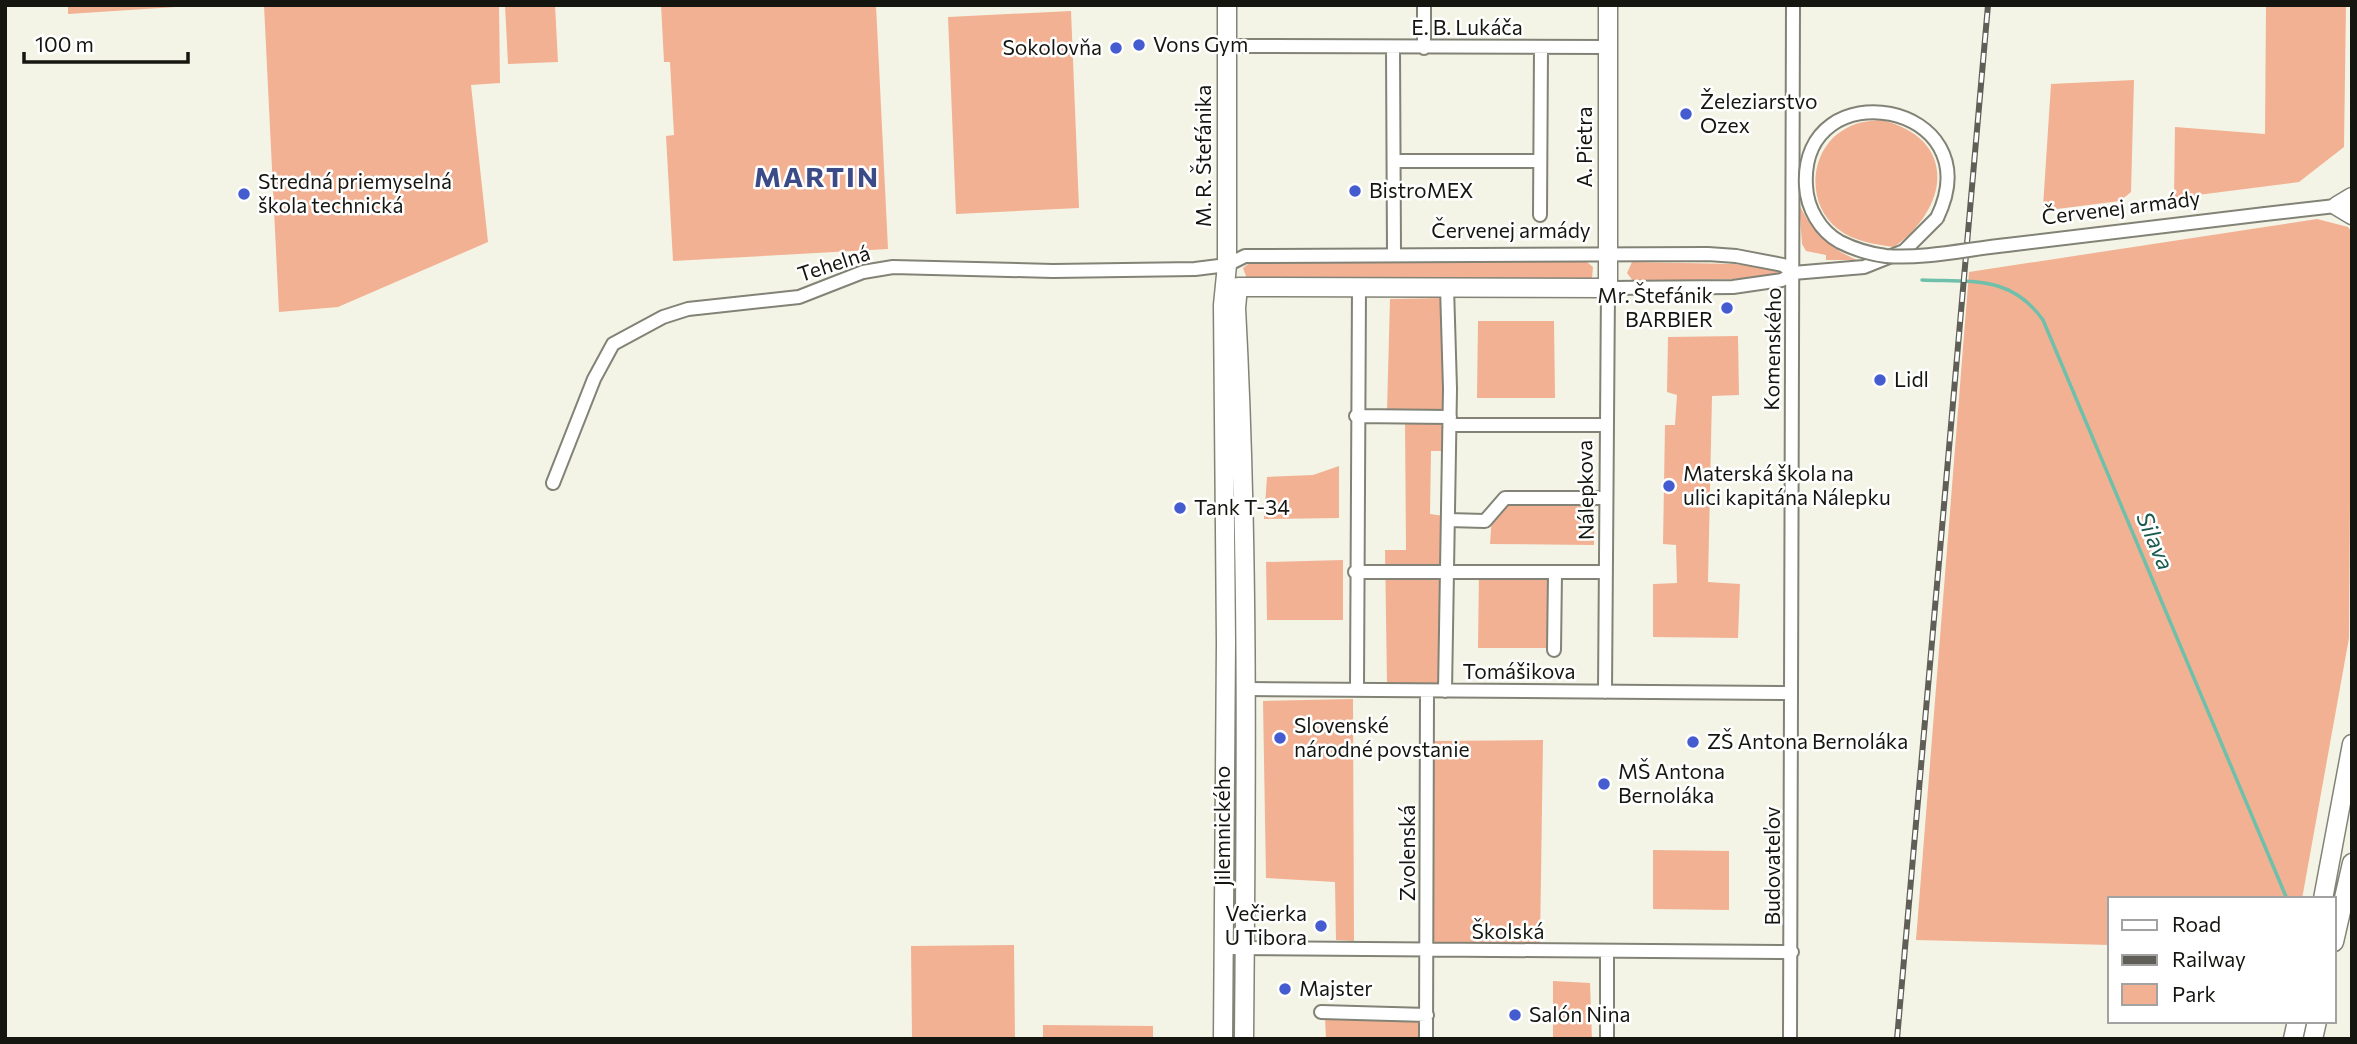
<svg xmlns="http://www.w3.org/2000/svg" width="2357" height="1044" font-family="Commissioner,sans-serif">
<style>
.green{fill:#f2b193}
.lines{fill:none;stroke-linecap:round;stroke-linejoin:round}
.stream{stroke:#6fc0aa;stroke-width:3.5}
.street-casing{stroke:#828376;stroke-width:16}
.primary-casing{stroke:#828376;stroke-width:21}
.street{stroke:#fff;stroke-width:12}
.primary{stroke:#fff;stroke-width:18}
.rail-casing{stroke:#5f5f57;stroke-width:6}
.rail{stroke:#fff;stroke-width:3.5;stroke-dasharray:10;stroke-linecap:butt}
.street-bridge-casing{stroke:#828376;stroke-width:16;stroke-linecap:butt}
.street-bridge{stroke:#fff;stroke-width:12}
.poi-dot{fill:#445cd0;stroke:#fff;stroke-width:2.5}
.labels{text-anchor:middle;stroke-width:5;stroke-linejoin:round;paint-order:stroke}
.street-label{font-size:21px;fill:#161611;stroke:#fff}
.poi-label{font-size:21px;fill:#161611;stroke:#fff;text-anchor:start}
.water-label{font-size:23px;font-style:italic;fill:#195b4c;stroke:#fff}
.district-label{font-size:28px;font-weight:bold;letter-spacing:2px;fill:#3b4b87;stroke:#fff}
</style>
<rect width="100%" height="100%" fill="#f3f4e6"/>
<path class="green" d="M 68,5 L 207,5 L 68,14 Z
M 264,5 L 499,5 L 500,83 L 471,85 L 488,242 L 338,307 L 279,312 Z
M 505,5 L 555,5 L 558,62 L 508,64 Z
M 661,5 L 876,5 L 888,249 L 673,261 L 666,136 L 674,135 L 670,62 L 664,62 Z
M 2266,5 L 2346,5 L 2344,147 L 2299,182 L 2174,198 L 2175,127 L 2265,134 Z
M 1071,11 L 1079,208 L 956,214 L 948,17 Z
M 2134,80 L 2131,192 L 2120,201 L 2049,210 L 2043,207 L 2051,84 Z
M 1881,120 C 1958,138 1950,207 1894,247 C 1874,244 1855,242 1838,229 C 1805,204 1809,149 1845,129 C 1856,122 1868,121 1881,120 Z
M 1799,204 C 1812,232 1829,248 1857,260 L 1826,260 L 1826,255 L 1806,251 L 1802,244 Z
M 2317,219 L 2348,227 L 2352,232 L 2349,638 L 2302,899 L 2110,899 L 2110,945 L 1916,940 L 1969,272 Z
M 1252,261 L 1587,262 L 1593,267 L 1592,278 L 1585,281 L 1247,279 L 1243,268 Z
M 1632,262 L 1734,264 L 1782,269 L 1783,274 L 1733,279 L 1633,281 L 1627,273 Z
M 1444,298 L 1444,411 L 1387,411 L 1390,299 Z
M 1478,321 L 1554,321 L 1555,398 L 1477,398 Z
M 1738,336 L 1739,395 L 1712,396 L 1708,582 L 1740,584 L 1738,638 L 1653,637 L 1653,584 L 1677,583 L 1676,545 L 1663,544 L 1665,425 L 1675,425 L 1677,395 L 1667,392 L 1668,337 Z
M 1405,421 L 1445,423 L 1445,451 L 1431,451 L 1430,514 L 1444,516 L 1441,685 L 1387,684 L 1385,550 L 1406,550 Z
M 1339,466 L 1339,518 L 1264,519 L 1267,477 L 1313,475 Z
M 1493,502 L 1595,502 L 1594,545 L 1490,544 Z
M 1343,560 L 1343,620 L 1267,620 L 1266,562 Z
M 1479,570 L 1556,573 L 1553,648 L 1478,648 Z
M 1353,699 L 1354,941 L 1336,940 L 1335,882 L 1266,878 L 1263,701 Z
M 1543,740 L 1540,943 L 1434,943 L 1433,741 Z
M 1653,850 L 1729,851 L 1729,910 L 1653,909 Z
M 1014,945 L 1015,1039 L 912,1039 L 911,946 Z
M 1553,981 L 1590,983 L 1592,1039 L 1553,1039 Z
M 1325,1018 L 1420,1021 L 1420,1039 L 1326,1039 Z
M 1043,1025 L 1153,1026 L 1153,1039 L 1043,1039 Z"/>
<g class="lines">
<path class="stream" d="M 1922,280 C 1972,282 2011,275 2043,320 L 2287,899"/>
<defs>
<path id="street" d="M 1227,46 L 1608,47
M 1393,48 L 1394,254
M 1424,48 L 1424,5
M 1394,161 L 1540,161
M 2265,214 L 2344,205
M 1540,215 L 1541,47
M 1356,416 L 1450,417
M 1450,425 L 1605,425
M 553,483 L 594,379 L 613,344 L 663,317 L 688,309 L 799,297 L 863,272 L 893,267 L 1053,271 L 1195,269 L 1227,265 L 1245,256 L 1708,254 L 1736,256 L 1783,265 L 1793,273
M 1448,520 L 1485,521 L 1505,498 L 1606,498
M 1355,572 L 1606,572
M 1554,650 L 1555,573
M 1357,688 L 1359,287
M 1247,689 L 1791,693
M 1445,691 L 1450,389 L 1447,287
M 1605,692 L 1608,288 L 1733,287 L 1782,280 L 1793,273 L 1864,267 L 1904,251 L 1937,218
M 1223,948 L 1792,952
M 1321,1012 L 1427,1015
M 1426,1039 L 1427,691
M 1607,1039 L 1607,951
M 1790,1039 L 1793,5"/>
<path id="primary" d="M 2352,197 L 2337,206 L 2352,215
M 1238,287 L 1236,308 C 1249,552 1246,795 1244,1039
M 1238,287 L 1608,288 L 1608,5
M 2323,899 L 2352,744
M 2334,942 L 2352,863
M 1223,1039 L 1226,642 L 1223,305 L 1227,265 L 1227,5
M 2293,1039 L 2297,1021
M 2313,1039 L 2317,1021"/>
</defs>
<use href="#street" class="street-casing"/>
<use href="#primary" class="primary-casing"/>
<use href="#street" class="street"/>
<use href="#primary" class="primary"/>
<defs>
<path id="rail" d="M 1897,1039 L 1988,5"/>
</defs>
<use href="#rail" class="rail-casing"/>
<use href="#rail" class="rail"/>
<defs>
<path id="street-bridge" d="M 1937,218 C 1994,101 1799,68 1806,186 C 1807,208 1820,231 1840,242 C 1854,249 1870,254 1886,256 C 1925,259 1968,249 2007,245 C 2093,235 2179,225 2265,214"/>
</defs>
<use href="#street-bridge" class="street-bridge-casing"/>
<use href="#street-bridge" class="street-bridge"/>
</g>
<g class="poi-dot">
<circle cx="1139" cy="45" r="7"/>
<circle cx="1116" cy="48" r="7"/>
<circle cx="1686" cy="114" r="7"/>
<circle cx="1355" cy="191" r="7"/>
<circle cx="244" cy="194" r="7"/>
<circle cx="1727" cy="308" r="7"/>
<circle cx="1880" cy="380" r="7"/>
<circle cx="1669" cy="486" r="7"/>
<circle cx="1180" cy="508" r="7"/>
<circle cx="1280" cy="738" r="7"/>
<circle cx="1693" cy="742" r="7"/>
<circle cx="1604" cy="784" r="7"/>
<circle cx="1321" cy="926" r="7"/>
<circle cx="1285" cy="989" r="7"/>
<circle cx="1515" cy="1015" r="7"/>
</g>
<g class="labels">
<g class="street-label">
<text x="1467" y="35">E. B. Lukáča</text>
<text transform="translate(1585 147) rotate(-90)" y="7">A. Pietra</text>
<text transform="translate(1204 156) rotate(-90)" y="7">M. R. Štefánika</text>
<text transform="translate(2121 208) rotate(-7)" y="7">Červenej armády</text>
<text x="1511" y="238">Červenej armády</text>
<text transform="translate(834 264) rotate(-18)" y="7">Tehelná</text>
<text transform="translate(1773 349) rotate(-89)" y="7">Komenského</text>
<text transform="translate(1586 490) rotate(-91)" y="7">Nálepkova</text>
<text x="1519" y="679">Tomášikova</text>
<text transform="translate(1223 826) rotate(-90)" y="7">Jilemnického</text>
<text transform="translate(1408 853) rotate(-90)" y="7">Zvolenská</text>
<text transform="translate(1773 866) rotate(-90)" y="7">Budovateľov</text>
<text x="1508" y="939">Školská</text>
</g>
<g class="poi-label">
<text x="1153" y="52">Vons Gym</text>
<text x="1102" y="55" text-anchor="end">Sokolovňa</text>
<text x="1700" y="109">Železiarstvo<tspan x="1700" dy="24">Ozex</tspan></text>
<text x="258" y="189">Stredná priemyselná<tspan x="258" dy="24">škola technická</tspan></text>
<text x="1369" y="198">BistroMEX</text>
<text x="1713" y="303" text-anchor="end">Mr. Štefánik<tspan x="1713" dy="24">BARBIER</tspan></text>
<text x="1894" y="387">Lidl</text>
<text x="1683" y="481">Materská škola na<tspan x="1683" dy="24">ulici kapitána Nálepku</tspan></text>
<text x="1194" y="515">Tank T-34</text>
<text x="1294" y="733">Slovenské<tspan x="1294" dy="24">národné povstanie</tspan></text>
<text x="1707" y="749">ZŠ Antona Bernoláka</text>
<text x="1618" y="779">MŠ Antona<tspan x="1618" dy="24">Bernoláka</tspan></text>
<text x="1307" y="921" text-anchor="end">Večierka<tspan x="1307" dy="24">U Tibora</tspan></text>
<text x="1299" y="996">Majster</text>
<text x="1529" y="1022">Salón Nina</text>
</g>
<g class="water-label">
<text transform="translate(2155 541) rotate(67)" y="8">Silava</text>
</g>
<g class="district-label">
<text x="817" y="187">MARTIN</text>
</g>
</g>
<rect width="2357" height="1044" fill="none" stroke="#161611" stroke-width="14"/>
<rect x="2108" y="897" width="228" height="126" fill="#ffffff" stroke="#a2a2a0" stroke-width="2"/>
<rect x="2122" y="920" width="35" height="10" fill="#ffffff" stroke="#a2a2a0" stroke-width="2"/>
<text x="2172" y="932" font-size="21" fill="#161611">Road</text>
<rect x="2122" y="955" width="35" height="10" fill="#5f5f57" stroke="#a2a2a0" stroke-width="2"/>
<text x="2172" y="967" font-size="21" fill="#161611">Railway</text>
<rect x="2122" y="984" width="35" height="21" fill="#f2b193" stroke="#a2a2a0" stroke-width="2"/>
<text x="2172" y="1002" font-size="21" fill="#161611">Park</text>
<path d="M24 52v10h164v-10" fill="none" stroke="#161611" stroke-width="3.5"/>
<text x="35" y="52" font-size="21" fill="#161611" stroke="#ffffff" stroke-width="5" paint-order="stroke">100 m</text>
</svg>
